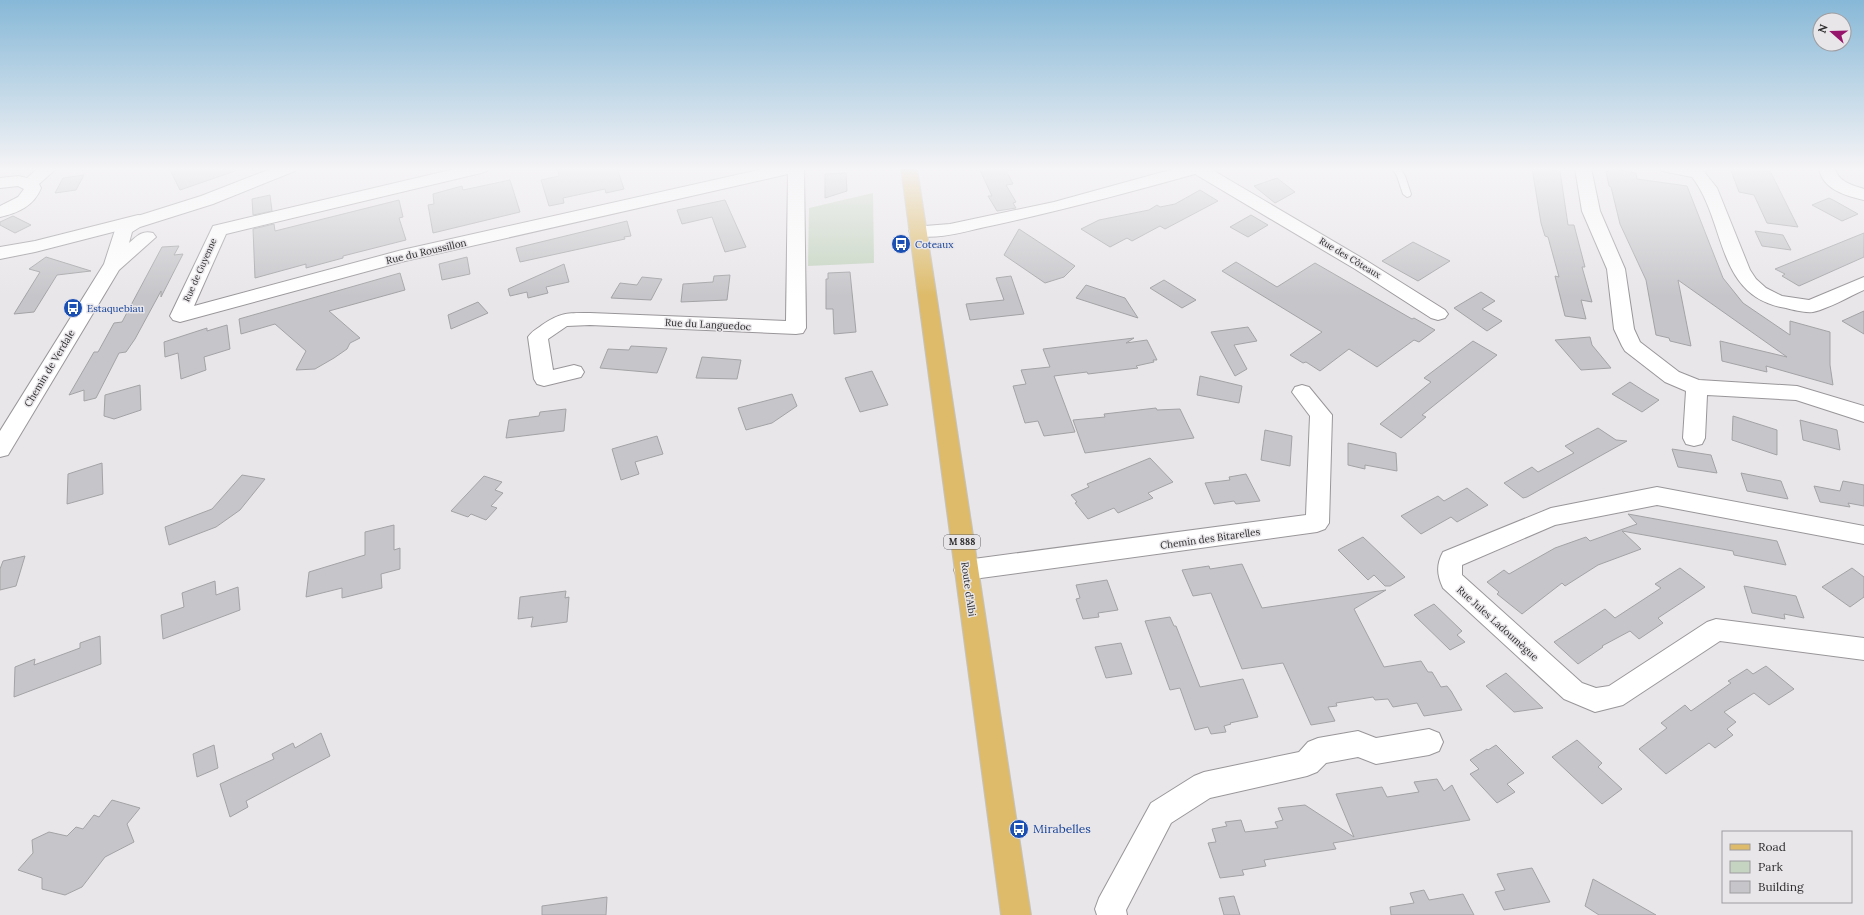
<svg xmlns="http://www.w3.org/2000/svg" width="1864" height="915" font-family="Lora,serif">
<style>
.green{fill:#c5d4c0}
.building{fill:#c6c5c9;stroke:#a3a3a6}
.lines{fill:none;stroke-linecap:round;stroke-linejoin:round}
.service-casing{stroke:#999699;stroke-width:2}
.minor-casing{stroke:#999699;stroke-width:2}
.tertiary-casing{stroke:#999699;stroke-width:2}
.primary-casing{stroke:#c4c4c4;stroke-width:2}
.service{fill:#fff;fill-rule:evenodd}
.minor{fill:#fff;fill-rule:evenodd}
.tertiary{fill:#fff;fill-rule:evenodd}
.primary{fill:#ddbb6a;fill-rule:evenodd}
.labels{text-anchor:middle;stroke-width:3;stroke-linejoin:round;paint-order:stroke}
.far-street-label{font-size:9px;fill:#2e2d2e;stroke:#e9e6ea}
.shield{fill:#e9e6ea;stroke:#666466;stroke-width:1}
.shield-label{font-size:9px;font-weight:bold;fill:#2e2d2e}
.transit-label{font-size:10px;fill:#164399;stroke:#e9e6ea;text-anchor:start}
.street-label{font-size:10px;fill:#2e2d2e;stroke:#e9e6ea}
.near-transit-label{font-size:12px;fill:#164399;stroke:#e9e6ea;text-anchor:start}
</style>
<rect width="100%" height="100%" fill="#e9e6ea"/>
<path class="green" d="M 873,193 L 874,263 L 808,266 L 809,208 Z"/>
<path class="building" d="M 169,168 L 235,168 L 235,171 L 180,190 Z
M 566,168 L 617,168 L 624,189 L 606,193 L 605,189 L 563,198 L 564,203 L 549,206 L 541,180 L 559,176 L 558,170 Z
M 979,168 L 1005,168 L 1013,184 L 1006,185 L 1016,202 L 1013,203 L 1016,208 L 997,211 L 988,196 L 992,196 Z
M 1532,168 L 1560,171 L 1568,225 L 1574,225 L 1585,267 L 1582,267 L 1592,302 L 1581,300 L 1586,319 L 1565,316 L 1555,276 L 1559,277 L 1548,237 L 1545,236 L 1541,223 Z
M 1608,168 L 1636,173 L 1637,179 L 1687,186 L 1723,278 L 1743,303 L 1790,335 L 1790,321 L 1830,332 L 1830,365 L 1833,385 L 1766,366 L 1767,372 L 1722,361 L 1720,341 L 1787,357 L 1678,280 L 1691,346 L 1670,341 L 1669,338 L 1656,335 L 1646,280 L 1620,224 L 1611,187 L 1609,186 L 1606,171 L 1608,172 Z
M 1730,168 L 1756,168 L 1757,171 L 1770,171 L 1798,227 L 1767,223 L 1754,195 L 1739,192 Z
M 846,173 L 847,191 L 825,198 L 825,174 Z
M 84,175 L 76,190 L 55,193 L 63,178 Z
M 1277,178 L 1295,192 L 1275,203 L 1254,186 Z
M 510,180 L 520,212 L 433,233 L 428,205 L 434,204 L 433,194 L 462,186 L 463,190 Z
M 1200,190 L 1218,201 L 1165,229 L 1160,226 L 1132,241 L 1127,238 L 1110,247 L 1081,229 L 1099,220 L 1149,210 L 1157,205 L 1160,207 L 1175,204 Z
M 270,195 L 272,211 L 253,215 L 252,199 Z
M 1829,198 L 1835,201 L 1858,214 L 1842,221 L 1812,205 Z
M 399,200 L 403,217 L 399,218 L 406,240 L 343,256 L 343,258 L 306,268 L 306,264 L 255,278 L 253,229 L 274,224 L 275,231 Z
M 725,200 L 746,247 L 725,252 L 712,217 L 682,224 L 677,210 Z
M 1251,215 L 1268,225 L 1248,237 L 1230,227 Z
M 13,216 L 31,225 L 15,233 L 0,225 L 0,222 Z
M 627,221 L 631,236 L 624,237 L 625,239 L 520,262 L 516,248 Z
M 1019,229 L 1051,250 L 1075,266 L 1064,277 L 1045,283 L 1004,255 Z
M 1755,231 L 1783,235 L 1791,250 L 1762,246 Z
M 1864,233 L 1864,257 L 1799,286 L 1782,276 L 1785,274 L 1775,269 Z
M 1413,242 L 1450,261 L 1418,281 L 1382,261 Z
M 179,246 L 174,255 L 183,254 L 161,297 L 161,291 L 135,339 L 126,352 L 119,353 L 96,398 L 84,401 L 84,390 L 69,395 L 94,352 L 98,352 L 114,323 L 122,322 L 162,247 Z
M 46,257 L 91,271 L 57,275 L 34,312 L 14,314 L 40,272 L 29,269 Z
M 467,257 L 470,274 L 442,280 L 439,264 Z
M 1236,262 L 1277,287 L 1315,263 L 1412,319 L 1414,318 L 1435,330 L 1419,342 L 1414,340 L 1377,367 L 1349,349 L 1320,371 L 1306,362 L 1303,363 L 1290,355 L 1322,332 L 1222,271 Z
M 564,264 L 569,282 L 546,287 L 548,293 L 528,298 L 527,292 L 510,296 L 508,289 Z
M 850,272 L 856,332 L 834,334 L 833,309 L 826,309 L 826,279 L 828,279 L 828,273 Z
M 400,273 L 405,290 L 329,311 L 360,338 L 350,343 L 347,349 L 334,358 L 315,369 L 296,370 L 306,351 L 275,324 L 241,334 L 239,319 Z
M 730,275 L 727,300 L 681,302 L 683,284 L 713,282 L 714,276 Z
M 1011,276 L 1024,314 L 970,320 L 966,304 L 1004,300 L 996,278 Z
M 642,277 L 662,279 L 651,300 L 611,298 L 620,283 L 637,285 Z
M 1164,280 L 1196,300 L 1182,308 L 1150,288 Z
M 1086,285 L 1125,298 L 1138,318 L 1076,298 Z
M 1481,292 L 1495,301 L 1482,309 L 1502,321 L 1487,331 L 1454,308 Z
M 478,302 L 488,313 L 451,329 L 448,315 Z
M 1864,311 L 1864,334 L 1842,321 Z
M 227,325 L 230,349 L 204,357 L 206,370 L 181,379 L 178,353 L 165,357 L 164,342 L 207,328 L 207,331 Z
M 1248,327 L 1257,341 L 1234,345 L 1247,369 L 1235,376 L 1211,332 Z
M 1590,337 L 1592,345 L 1611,368 L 1581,370 L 1555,340 Z
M 1134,338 L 1126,343 L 1147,340 L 1157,360 L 1153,360 L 1154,362 L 1136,366 L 1138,368 L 1088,374 L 1087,372 L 1054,376 L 1075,432 L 1044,436 L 1038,421 L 1025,423 L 1013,386 L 1026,384 L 1021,370 L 1050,367 L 1043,349 Z
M 1473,341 L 1497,355 L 1422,415 L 1426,417 L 1401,438 L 1380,424 L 1431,382 L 1424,378 Z
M 631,346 L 667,348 L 657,373 L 600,368 L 608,349 L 629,350 Z
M 702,357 L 741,360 L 737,379 L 696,378 Z
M 872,371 L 888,405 L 860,412 L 845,378 Z
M 1200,376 L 1242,386 L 1239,403 L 1197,395 Z
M 1630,382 L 1647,393 L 1659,400 L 1642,412 L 1612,394 Z
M 140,385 L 141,410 L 114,419 L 104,416 L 105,395 Z
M 792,394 L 797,406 L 772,423 L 746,430 L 738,408 Z
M 1156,408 L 1157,410 L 1180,409 L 1194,438 L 1085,453 L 1073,420 L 1105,417 L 1104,414 Z
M 566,409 L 564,431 L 506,438 L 509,420 L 539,416 L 540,412 Z
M 1733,416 L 1777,430 L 1777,455 L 1732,440 Z
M 1800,420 L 1837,430 L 1840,450 L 1803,440 Z
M 1598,428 L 1616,440 L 1627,441 L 1527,497 L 1523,498 L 1504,483 L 1532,467 L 1538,472 L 1574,453 L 1565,446 Z
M 1265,430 L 1292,436 L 1290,466 L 1261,460 Z
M 657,436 L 663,454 L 635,462 L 639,474 L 621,480 L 612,449 Z
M 1348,443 L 1396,453 L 1397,471 L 1365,465 L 1365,469 L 1348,465 Z
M 1672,449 L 1711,455 L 1717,473 L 1678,467 Z
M 1150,458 L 1173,482 L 1148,493 L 1153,498 L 1118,513 L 1114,508 L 1088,519 L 1075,503 L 1077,502 L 1071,495 L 1089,487 L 1087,484 Z
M 102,463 L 103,494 L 67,504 L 68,474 Z
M 1741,473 L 1781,481 L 1788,499 L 1747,491 Z
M 1246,474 L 1260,501 L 1236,504 L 1234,501 L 1214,504 L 1205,483 L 1230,480 L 1229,477 Z
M 242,475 L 265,479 L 240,510 L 216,527 L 169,545 L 165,527 L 212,509 Z
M 484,476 L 502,482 L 495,490 L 503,493 L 491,506 L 497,508 L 486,520 L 471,514 L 468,517 L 451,511 Z
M 1843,481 L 1864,485 L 1864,506 L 1848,503 L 1850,507 L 1820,502 L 1814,486 L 1840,491 Z
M 1467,488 L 1488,505 L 1457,522 L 1451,517 L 1421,534 L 1401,516 L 1438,496 L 1444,501 Z
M 1628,514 L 1777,541 L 1786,565 L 1734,555 L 1733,551 L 1622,531 L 1641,549 L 1598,565 L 1565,586 L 1562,583 L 1522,614 L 1497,594 L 1499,592 L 1487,582 L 1504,570 L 1509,574 L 1555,548 L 1586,537 L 1590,541 L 1637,524 Z
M 394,525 L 394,550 L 400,548 L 400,569 L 381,574 L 382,588 L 342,598 L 342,588 L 306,597 L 309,572 L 365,555 L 365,532 Z
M 1363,537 L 1405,577 L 1390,586 L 1385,586 L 1374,575 L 1368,580 L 1338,550 Z
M 25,556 L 16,586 L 0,590 L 0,569 L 3,561 Z
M 1242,564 L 1262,608 L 1386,590 L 1354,609 L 1384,667 L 1421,661 L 1428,672 L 1432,672 L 1441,687 L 1447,686 L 1451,691 L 1462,710 L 1424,716 L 1417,703 L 1393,707 L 1388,699 L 1375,700 L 1373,697 L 1336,703 L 1337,706 L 1328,707 L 1335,721 L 1311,725 L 1283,663 L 1242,669 L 1211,593 L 1193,596 L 1182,570 L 1209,566 L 1210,569 Z
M 1680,568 L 1705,587 L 1658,618 L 1663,623 L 1639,639 L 1630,631 L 1602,646 L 1603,647 L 1578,664 L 1554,642 L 1605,609 L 1615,618 L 1661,588 L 1655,584 Z
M 1852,568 L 1864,577 L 1864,597 L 1850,607 L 1822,587 Z
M 1107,580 L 1118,610 L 1098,613 L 1099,617 L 1083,619 L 1076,599 L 1080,598 L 1076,585 Z
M 215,581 L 216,595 L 238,587 L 240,610 L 163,639 L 161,615 L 184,607 L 182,593 Z
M 1744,586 L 1796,596 L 1804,618 L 1784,614 L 1785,619 L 1752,613 Z
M 566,591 L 565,598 L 569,597 L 567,622 L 531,627 L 533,617 L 518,619 L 520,597 Z
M 1434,604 L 1462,631 L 1457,635 L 1465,642 L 1450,650 L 1414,615 Z
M 1170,617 L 1174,626 L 1176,626 L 1200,687 L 1243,679 L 1258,717 L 1230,723 L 1231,724 L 1224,726 L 1226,732 L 1211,734 L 1208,727 L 1195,730 L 1180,688 L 1170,690 L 1145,621 Z
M 100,636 L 101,664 L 14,697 L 15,667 L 35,659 L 34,665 L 80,648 L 80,643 Z
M 1121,643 L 1132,674 L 1106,678 L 1095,647 Z
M 1766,666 L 1794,689 L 1769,705 L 1754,693 L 1724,712 L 1736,722 L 1727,729 L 1733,735 L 1715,748 L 1709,743 L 1666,774 L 1639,749 L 1667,728 L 1661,723 L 1685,705 L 1691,711 L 1731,683 L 1728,681 L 1747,669 L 1753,674 Z
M 1506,673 L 1543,708 L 1514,712 L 1486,686 Z
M 321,733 L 330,756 L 246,801 L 248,807 L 230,817 L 220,784 L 274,759 L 272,754 L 293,743 L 295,748 Z
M 1577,740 L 1602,763 L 1598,767 L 1622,789 L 1602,804 L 1552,757 Z
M 214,745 L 218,768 L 197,777 L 193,754 Z
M 1496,745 L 1524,773 L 1507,784 L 1515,792 L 1497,803 L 1470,774 L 1479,769 L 1470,760 L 1487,749 L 1488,750 Z
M 1437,779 L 1444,791 L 1452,785 L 1470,820 L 1333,843 L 1336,849 L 1264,860 L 1266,866 L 1242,870 L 1244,875 L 1220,878 L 1208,843 L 1216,842 L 1212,829 L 1227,826 L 1225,822 L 1241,820 L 1245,832 L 1278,828 L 1275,822 L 1283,820 L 1278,808 L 1305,805 L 1354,837 L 1336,794 L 1382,787 L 1387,797 L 1419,792 L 1414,782 Z
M 112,800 L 140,808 L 127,824 L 134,842 L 105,857 L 82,887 L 65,895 L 42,889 L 42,878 L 18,870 L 33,853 L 32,840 L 49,832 L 67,836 L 76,827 L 83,829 L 94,815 L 99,817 Z
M 1532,868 L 1550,902 L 1504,910 L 1495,892 L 1505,890 L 1497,874 Z
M 1593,879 L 1656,915 L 1599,915 L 1585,906 Z
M 1424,890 L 1429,900 L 1463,894 L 1474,915 L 1391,915 L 1390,907 L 1414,903 L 1410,893 Z
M 1234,896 L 1240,915 L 1224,915 L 1219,898 Z
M 607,897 L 606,915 L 542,915 L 542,906 Z"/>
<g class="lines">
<defs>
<path id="service" d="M 1392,168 L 1400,168 L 1405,176 L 1411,194 L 1410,196 L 1407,197 L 1403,194 L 1397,176 Z"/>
<path id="minor" d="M 38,168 L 57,168 L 39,184 L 41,188 C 34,206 18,213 0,217 L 0,206 L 18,197 L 24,189 L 18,186 L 0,188 L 0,178 L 18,176 L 27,178 Z
M 459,168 L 489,168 L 487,171 L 481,173 L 226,234 L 194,306 L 402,250 L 767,168 L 804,168 L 806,328 L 803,333 L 796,334 L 590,325 L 567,326 L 548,339 L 553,370 L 574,365 L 581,367 L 584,372 L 581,377 L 544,386 L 537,384 L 534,379 L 528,337 C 532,331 537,329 542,325 C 561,312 568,313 590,313 L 786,321 L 788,174 L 405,261 L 180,322 L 173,320 L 170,316 L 213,226 Z
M 1177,168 L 1209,168 L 1367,261 L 1445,310 L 1448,314 L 1445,318 L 1438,320 L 1431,318 L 1355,269 L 1195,174 C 1127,193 1059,211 990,226 C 966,231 936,241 912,235 L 909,231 L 912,227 L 950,224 L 1054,202 Z
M 1575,168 L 1591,168 L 1600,211 L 1625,269 L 1634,329 L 1640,342 L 1679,372 L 1699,380 L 1797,386 L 1864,406 L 1864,422 L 1796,400 L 1707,395 L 1705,438 L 1702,444 L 1694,446 L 1686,444 L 1683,438 L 1686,391 L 1665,382 L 1625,351 L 1622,346 L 1614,329 L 1607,269 L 1582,211 Z
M 1660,168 L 1706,168 L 1705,173 L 1717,188 L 1750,270 L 1756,279 L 1766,288 L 1782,296 L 1809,300 L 1864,277 L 1864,290 C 1848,297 1830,308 1813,312 C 1805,313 1794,310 1786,308 C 1715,297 1727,222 1692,177 L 1662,171 Z
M 1819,168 L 1835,168 C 1838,182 1852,185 1864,189 L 1864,200 C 1846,196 1822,189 1819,168 Z
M 138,215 L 144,216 L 147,220 L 144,224 L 35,252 L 0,259 L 0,247 L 35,241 Z
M 1302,385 L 1309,387 L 1332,415 L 1329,523 L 1325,529 L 1317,532 L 966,580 L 957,577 L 954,570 L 957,563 L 966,560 L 1306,515 L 1310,416 L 1292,392 L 1295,387 Z
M 1657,487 L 1864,526 L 1864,544 L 1657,505 L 1555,525 L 1462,565 L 1462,575 L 1582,683 L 1596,688 L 1609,686 L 1707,622 L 1716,619 L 1864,638 L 1864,660 L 1720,641 L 1623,705 L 1595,712 L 1564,699 L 1443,588 C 1437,575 1436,565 1443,552 L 1551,508 Z
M 1429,729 L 1439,733 L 1443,742 L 1439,751 L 1429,755 L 1376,764 L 1358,757 L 1326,763 L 1317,772 L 1307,776 L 1210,798 L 1171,823 L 1126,910 L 1127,915 L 1097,915 L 1095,909 L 1099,898 L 1151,803 L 1194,776 L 1204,772 L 1299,752 L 1308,742 L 1318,738 L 1358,731 L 1376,738 Z"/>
<path id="tertiary" d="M 273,168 L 297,168 L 295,171 L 213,204 L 140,227 L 132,232 L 129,243 C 137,236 142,230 153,233 L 156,237 L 119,270 L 8,455 L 0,457 L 0,431 L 104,264 L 115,230 L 128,219 L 201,196 Z"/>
<path id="primary" d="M 901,168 L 917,168 L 1031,915 L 1001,915 Z"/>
</defs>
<use href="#service" class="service-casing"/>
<use href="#minor" class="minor-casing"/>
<use href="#tertiary" class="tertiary-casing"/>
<use href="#primary" class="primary-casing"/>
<use href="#service" class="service"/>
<use href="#minor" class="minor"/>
<use href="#tertiary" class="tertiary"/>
<use href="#primary" class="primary"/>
</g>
<linearGradient id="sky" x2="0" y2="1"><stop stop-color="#87b8d7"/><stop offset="0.57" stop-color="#f5f4f6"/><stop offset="1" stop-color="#f5f4f6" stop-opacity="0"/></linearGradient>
<rect width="1864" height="296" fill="url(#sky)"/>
<defs>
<symbol id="bus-disc" viewBox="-11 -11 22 22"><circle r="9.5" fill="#1a4fb4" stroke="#e9e6ea"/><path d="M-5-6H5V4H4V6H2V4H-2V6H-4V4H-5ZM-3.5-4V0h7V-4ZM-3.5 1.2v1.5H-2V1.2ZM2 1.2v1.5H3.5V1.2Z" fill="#fff"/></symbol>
</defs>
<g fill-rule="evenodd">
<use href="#bus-disc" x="890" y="233" width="22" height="22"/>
<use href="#bus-disc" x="62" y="297" width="22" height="22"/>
<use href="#bus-disc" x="1008" y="818" width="22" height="22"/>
</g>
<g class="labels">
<g class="far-street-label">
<text transform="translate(1350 258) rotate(31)" y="3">Rue des Côteaux</text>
<text transform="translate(200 270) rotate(-66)" y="3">Rue de Guyenne</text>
</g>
<rect class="shield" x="944" y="535" width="36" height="14" rx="3"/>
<g class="shield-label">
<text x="962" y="545">M 888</text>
</g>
<g class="transit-label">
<text x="915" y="248">Coteaux</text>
<text x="87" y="312">Estaquebiau</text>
</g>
<g class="street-label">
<text transform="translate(426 251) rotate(-13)" y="4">Rue du Roussillon</text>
<text transform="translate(708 324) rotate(3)" y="4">Rue du Languedoc</text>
<text transform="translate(49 368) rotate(-59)" y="4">Chemin de Verdale</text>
<text transform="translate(1210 538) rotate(-8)" y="4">Chemin des Bitarelles</text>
<text transform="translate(969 589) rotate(82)" y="4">Route d'Albi</text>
<text transform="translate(1498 623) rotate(42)" y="4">Rue Jules Ladoumègue</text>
</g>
<g class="near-transit-label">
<text x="1033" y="833">Mirabelles</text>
</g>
</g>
<rect x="1722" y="831" width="130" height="72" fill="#e9e6ea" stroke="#9e9c9f"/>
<rect x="1730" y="844" width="20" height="6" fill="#ddbb6a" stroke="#9e9c9f"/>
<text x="1758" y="851" font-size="12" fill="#2e2d2e">Road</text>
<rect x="1730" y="861" width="20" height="12" fill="#c5d4c0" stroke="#9e9c9f"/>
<text x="1758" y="871" font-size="12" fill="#2e2d2e">Park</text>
<rect x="1730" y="881" width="20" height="12" fill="#c6c5c9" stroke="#9e9c9f"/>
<text x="1758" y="891" font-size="12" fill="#2e2d2e">Building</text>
<g transform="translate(1832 32) rotate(290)"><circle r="19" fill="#e9e6ea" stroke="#9e9c9f"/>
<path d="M0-3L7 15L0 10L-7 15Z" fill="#96146b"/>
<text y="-6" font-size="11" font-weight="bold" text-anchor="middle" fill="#2e2d2e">N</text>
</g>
</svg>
